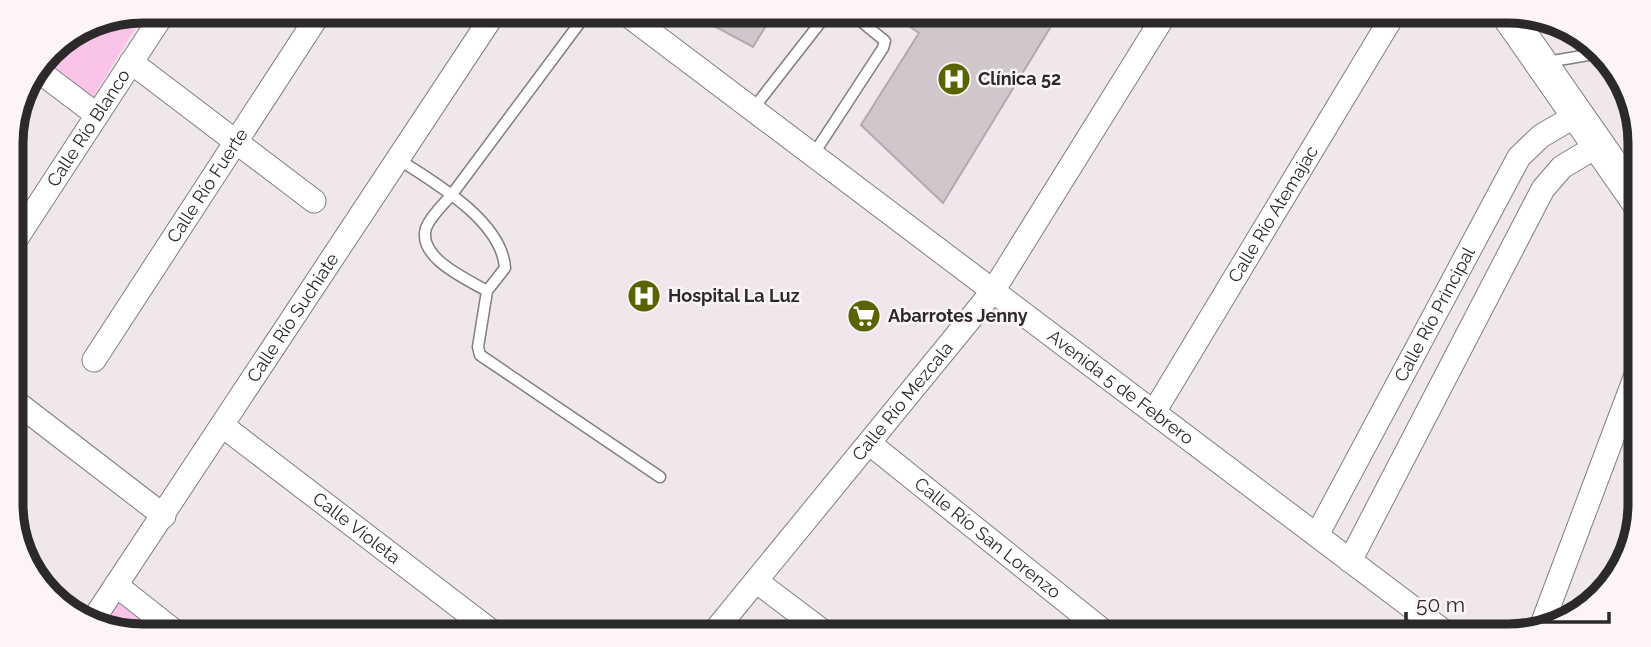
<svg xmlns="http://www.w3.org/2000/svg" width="1651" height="647" font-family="Raleway,sans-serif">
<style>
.green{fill:#fac4e8}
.building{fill:#cfc7cc;stroke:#b2a9af;stroke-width:2}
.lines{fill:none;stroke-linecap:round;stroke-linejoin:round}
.service-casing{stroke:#847c81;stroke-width:13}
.minor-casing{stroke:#847c81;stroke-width:25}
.secondary-casing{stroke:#847c81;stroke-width:34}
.service{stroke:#fff;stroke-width:10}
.minor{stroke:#fff;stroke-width:23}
.secondary{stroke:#fff;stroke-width:32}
.labels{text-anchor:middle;stroke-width:5;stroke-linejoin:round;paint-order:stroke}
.poi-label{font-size:18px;font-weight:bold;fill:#2c292b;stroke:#fdf4fa;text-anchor:start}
.street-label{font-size:18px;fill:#2c292b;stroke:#fdf4fa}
.rim{fill:none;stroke:#2c292b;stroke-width:9}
</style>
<rect width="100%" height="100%" fill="#efe7ec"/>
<path class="green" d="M 146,11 L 90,102 L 40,64 L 55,44 Z
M 1623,86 L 1639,125 L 1639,130 L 1610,89 Z
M 116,585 L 173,630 L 100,629 Z"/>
<path class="building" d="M 690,13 L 773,14 L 753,47 Z
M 891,14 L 1058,15 L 943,203 L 861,125 L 919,33 Z"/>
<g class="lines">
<defs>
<path id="service" d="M 1547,62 L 1600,53
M 753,109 L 827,14
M 813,155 L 883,48 L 885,41 L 852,14
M 398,159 C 434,182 502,221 505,268 L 487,291 C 467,279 417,258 426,228 C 431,215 444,204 453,193 L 587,13
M 487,291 L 478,347 L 480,355 L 660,477"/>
<g id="minor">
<path id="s1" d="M 625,13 L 1450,636"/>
<path d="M 131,62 L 314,201"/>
<path d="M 36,69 L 97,115"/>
<path id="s2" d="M 11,247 L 165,11"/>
<path id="s3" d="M 94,360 L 321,11"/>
<path d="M 12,399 L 164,516"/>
<path id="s4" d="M 1154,412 L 1392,17"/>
<path id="s5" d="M 223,426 L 491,631"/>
<path id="s6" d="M 869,443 L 1107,634"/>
<path id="s7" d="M 1317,535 L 1519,157 L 1541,136 L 1577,115"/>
<path d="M 1350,561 L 1543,189 L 1562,167 L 1599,145"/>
<path d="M 756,581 L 825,633"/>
<path d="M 116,585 L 173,630"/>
<path id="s8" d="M 91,623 L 495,12"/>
<path d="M 1541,627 L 1636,375"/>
<path id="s9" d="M 714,632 L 993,291 L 1164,16"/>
</g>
<path id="secondary" d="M 1509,17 L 1638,202"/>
</defs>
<use href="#service" class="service-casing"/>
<use href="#minor" class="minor-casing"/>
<use href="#secondary" class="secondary-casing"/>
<use href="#service" class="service"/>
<use href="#minor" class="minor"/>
<use href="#secondary" class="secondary"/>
</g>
<defs>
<symbol id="hospital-disc" viewBox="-11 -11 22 22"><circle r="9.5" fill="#5b6300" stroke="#fdf4fa"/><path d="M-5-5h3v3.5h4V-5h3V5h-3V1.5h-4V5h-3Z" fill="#fff"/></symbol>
<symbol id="supermarket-disc" viewBox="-11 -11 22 22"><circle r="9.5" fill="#5b6300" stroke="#fdf4fa"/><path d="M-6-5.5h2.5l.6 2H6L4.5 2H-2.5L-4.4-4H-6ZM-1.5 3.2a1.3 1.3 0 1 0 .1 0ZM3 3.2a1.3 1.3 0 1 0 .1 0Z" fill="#fff"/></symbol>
</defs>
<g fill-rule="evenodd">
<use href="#hospital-disc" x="935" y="60" width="38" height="38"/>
<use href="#hospital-disc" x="625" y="277" width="38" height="38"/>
<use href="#supermarket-disc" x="845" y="297" width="38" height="38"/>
</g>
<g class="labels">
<g class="poi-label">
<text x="978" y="85">Clínica 52</text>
<text x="668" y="302">Hospital La Luz</text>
<text x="888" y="322">Abarrotes Jenny</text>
</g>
<g class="street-label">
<text dy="6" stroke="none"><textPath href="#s2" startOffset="142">Calle Río Blanco</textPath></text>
<text dy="6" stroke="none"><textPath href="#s3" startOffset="208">Calle Río Fuerte</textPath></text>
<text dy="6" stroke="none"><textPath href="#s4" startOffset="231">Calle Río Atemajac</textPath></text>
<text dy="6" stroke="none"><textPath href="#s7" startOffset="250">Calle Río Principal</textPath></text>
<text dy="6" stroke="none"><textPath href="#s8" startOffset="366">Calle Río Suchiate</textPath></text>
<text dy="6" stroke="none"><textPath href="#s1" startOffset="621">Avenida 5 de Febrero</textPath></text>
<text dy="6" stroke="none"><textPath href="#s9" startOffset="298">Calle Río Mezcala</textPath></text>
<text dy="6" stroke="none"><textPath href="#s5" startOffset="168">Calle Violeta</textPath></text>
<text dy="6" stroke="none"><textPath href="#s6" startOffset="152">Calle Río San Lorenzo</textPath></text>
</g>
</g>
<path d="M0 0H1651V647H0ZM143 23H1508A120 120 0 0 1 1628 143V504A120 120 0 0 1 1508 624H143A120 120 0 0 1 23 504V143A120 120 0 0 1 143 23Z" fill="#fdf4fa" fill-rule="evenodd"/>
<path class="rim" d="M143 23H1508A120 120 0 0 1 1628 143V504A120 120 0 0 1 1508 624H143A120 120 0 0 1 23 504V143A120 120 0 0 1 143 23Z"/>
<path d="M1406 612v10h203v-10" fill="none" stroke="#2c292b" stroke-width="3.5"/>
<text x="1416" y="612" font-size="21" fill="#2c292b" stroke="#fdf4fa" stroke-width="5" paint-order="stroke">50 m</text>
</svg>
